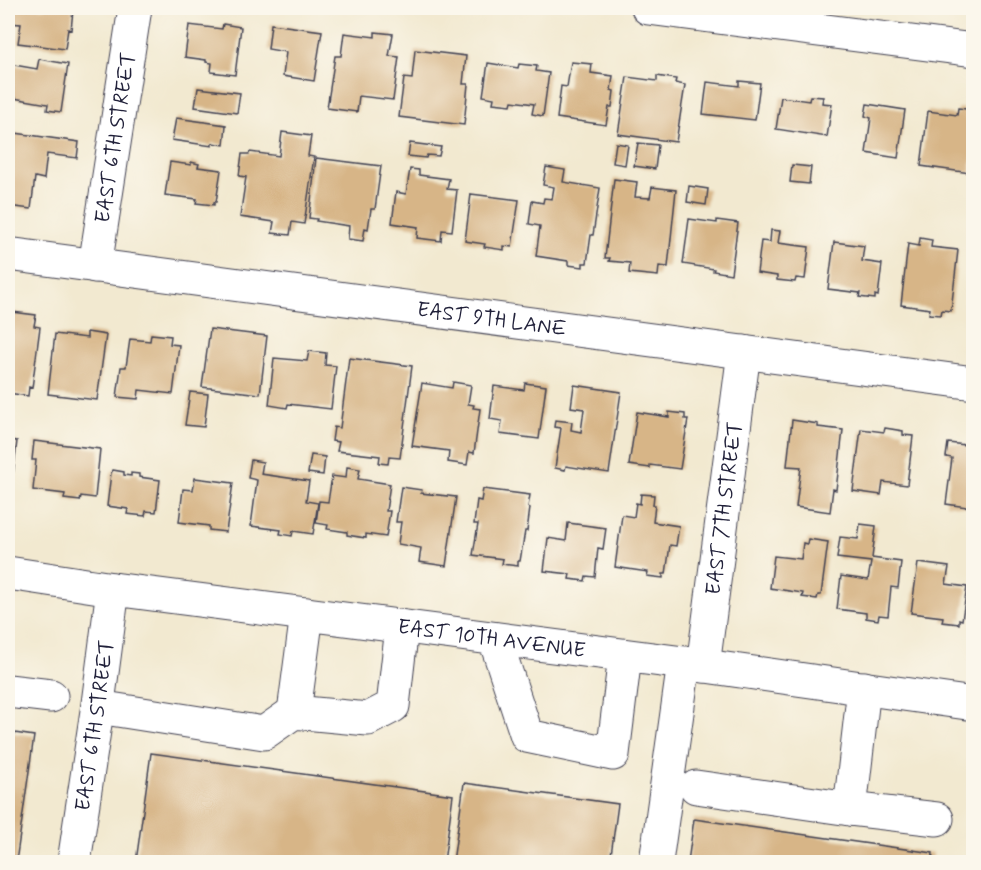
<svg xmlns="http://www.w3.org/2000/svg" width="981" height="870" font-family="Mynerve,sans-serif">
<style>
.building{fill:#d7b587}
.lines{fill:none;stroke-linecap:round;stroke-linejoin:round}
.minor-casing{stroke:#414051;stroke-width:35}
.minor{stroke:#fff;stroke-width:33}
.labels{text-anchor:middle;stroke-width:6;stroke-linejoin:round;paint-order:stroke}
.street-label{font-size:21px;fill:#22223b;stroke:#fbf7ec}
</style>
<rect width="100%" height="100%" fill="#fbf7ec"/>
<filter id="ink" filterUnits="userSpaceOnUse"><feTurbulence type="fractalNoise" baseFrequency=".0167" numOctaves="2"/><feDisplacementMap in="SourceGraphic" scale="12" xChannelSelector="R" yChannelSelector="G"/><feConvolveMatrix kernelMatrix="1 2 1 2 8 2 1 2 1" color-interpolation-filters="sRGB"/></filter>
<filter id="wash" filterUnits="userSpaceOnUse"><feTurbulence type="fractalNoise" baseFrequency=".008" numOctaves="4" result="noise"/><feDisplacementMap in="SourceGraphic" scale="24" xChannelSelector="R" yChannelSelector="G"/><feGaussianBlur stdDeviation="1.35" result="paint"/><feColorMatrix in="noise" values="0 0 0 0 0 0 0 0 0 0 0 0 0 0 0 0 0 1.4 0 .05"/><feComposite in="paint" operator="in"/></filter>
<g filter="url(#wash)">
<rect width="100%" height="100%" fill="#f2e9d0"/>
<g id="blocks">
<path class="building" d="M 8,8 L 71,8 L 70,10 L 73,10 L 71,30 L 68,29 L 65,49 L 18,43 L 21,24 L 8,23 L 10,15 L 8,15 Z
M 223,24 L 241,27 L 235,75 L 211,72 L 212,63 L 206,62 L 206,60 L 185,57 L 189,25 L 222,29 Z
M 271,24 L 322,31 L 314,81 L 283,76 L 286,52 L 268,49 Z
M 375,32 L 393,34 L 389,56 L 399,57 L 393,100 L 359,96 L 357,112 L 327,108 L 335,56 L 341,56 L 344,33 L 375,37 Z
M 415,50 L 466,56 L 463,84 L 468,84 L 464,125 L 399,117 L 404,78 L 412,79 Z
M 39,59 L 68,64 L 61,112 L 47,110 L 48,104 L 8,97 L 8,64 L 37,69 Z
M 571,62 L 592,64 L 591,73 L 613,76 L 611,90 L 614,91 L 612,107 L 609,107 L 606,125 L 557,118 L 561,86 L 567,87 Z
M 488,63 L 518,68 L 519,64 L 537,66 L 536,71 L 549,73 L 543,116 L 532,114 L 534,104 L 512,101 L 511,105 L 493,103 L 494,98 L 483,96 Z
M 657,76 L 676,79 L 675,83 L 685,85 L 676,142 L 618,134 L 627,77 L 657,81 Z
M 739,81 L 760,83 L 755,120 L 703,114 L 707,82 L 739,86 Z
M 198,88 L 240,93 L 237,113 L 195,107 Z
M 810,96 L 823,97 L 822,103 L 832,104 L 827,137 L 776,129 L 781,97 L 809,101 Z
M 867,104 L 905,110 L 898,158 L 866,153 L 871,118 L 865,116 Z
M 8,107 L 13,107 L 10,124 L 8,124 Z
M 958,108 L 974,110 L 974,145 L 970,173 L 921,166 L 928,111 L 957,115 Z
M 176,118 L 226,125 L 224,145 L 212,143 L 212,146 L 172,140 Z
M 8,132 L 79,142 L 77,158 L 47,154 L 44,179 L 35,177 L 31,209 L 8,206 Z
M 282,132 L 311,136 L 308,156 L 314,157 L 304,224 L 292,222 L 290,235 L 272,233 L 274,222 L 240,217 L 246,177 L 239,176 L 242,154 L 249,154 L 250,152 L 279,156 Z
M 410,143 L 441,147 L 439,156 L 427,155 L 426,158 L 408,156 Z
M 616,143 L 628,145 L 625,165 L 613,163 Z
M 638,143 L 658,145 L 655,169 L 634,166 Z
M 316,158 L 381,166 L 375,209 L 371,209 L 368,229 L 365,228 L 363,241 L 348,239 L 349,226 L 316,221 L 317,219 L 309,218 Z
M 170,162 L 191,165 L 191,162 L 199,164 L 198,167 L 221,170 L 216,202 L 214,202 L 214,205 L 196,203 L 197,199 L 165,195 Z
M 792,165 L 811,167 L 809,184 L 790,182 Z
M 546,167 L 565,170 L 563,182 L 600,188 L 593,235 L 591,235 L 587,263 L 583,263 L 583,267 L 568,265 L 568,261 L 536,256 L 540,226 L 529,224 L 532,201 L 543,203 L 544,198 L 552,199 L 554,187 L 543,185 Z
M 410,169 L 419,170 L 419,175 L 449,179 L 447,189 L 457,190 L 452,231 L 442,230 L 441,241 L 417,238 L 418,227 L 392,223 L 396,192 L 406,194 Z
M 614,179 L 637,182 L 635,197 L 650,198 L 652,187 L 676,190 L 668,267 L 659,266 L 658,276 L 629,273 L 630,263 L 609,261 L 610,258 L 605,258 Z
M 689,186 L 708,189 L 706,205 L 687,202 Z
M 471,194 L 519,200 L 512,247 L 504,246 L 504,250 L 484,247 L 485,244 L 465,241 Z
M 689,219 L 717,223 L 717,220 L 738,223 L 731,274 L 713,271 L 714,269 L 683,264 Z
M 771,230 L 780,231 L 778,243 L 809,247 L 805,279 L 796,278 L 795,282 L 777,280 L 777,276 L 757,273 L 761,241 L 770,242 Z
M 920,238 L 932,240 L 931,247 L 958,250 L 951,311 L 942,310 L 941,315 L 929,314 L 930,309 L 901,305 L 908,244 L 919,246 Z
M 834,242 L 864,246 L 862,261 L 882,264 L 878,296 L 875,295 L 875,299 L 859,297 L 860,293 L 828,289 Z
M 12,312 L 36,315 L 34,326 L 40,327 L 32,388 L 29,387 L 28,396 L 8,393 L 8,321 L 11,322 Z
M 210,329 L 267,336 L 260,394 L 202,387 Z
M 87,332 L 106,335 L 97,400 L 48,394 L 55,334 L 87,338 Z
M 151,334 L 171,336 L 170,344 L 179,345 L 173,394 L 139,390 L 138,399 L 117,397 L 121,367 L 126,367 L 130,339 L 150,341 Z
M 309,351 L 326,353 L 325,365 L 336,366 L 331,409 L 288,404 L 287,408 L 269,405 L 274,358 L 307,361 Z
M 349,358 L 412,366 L 400,458 L 389,457 L 388,464 L 379,463 L 380,456 L 337,451 L 339,442 L 332,441 L 334,427 L 340,428 Z
M 453,382 L 471,385 L 468,404 L 474,405 L 473,408 L 480,409 L 474,453 L 469,452 L 467,465 L 448,462 L 449,451 L 412,446 L 422,383 L 452,388 Z
M 525,383 L 546,386 L 539,439 L 500,434 L 502,421 L 490,419 L 494,386 L 524,390 Z
M 574,385 L 621,392 L 609,473 L 566,466 L 565,470 L 555,468 L 561,428 L 554,427 L 555,420 L 572,422 L 571,430 L 581,432 L 584,409 L 571,407 Z
M 190,392 L 208,394 L 204,427 L 185,425 Z
M 637,412 L 669,417 L 669,412 L 685,414 L 685,419 L 688,419 L 680,469 L 650,465 L 650,468 L 629,465 Z
M 792,420 L 818,424 L 818,427 L 843,430 L 836,490 L 833,489 L 830,512 L 796,507 L 801,467 L 787,466 Z
M 885,428 L 903,431 L 903,435 L 913,436 L 907,485 L 883,482 L 881,495 L 853,491 L 861,429 L 884,432 Z
M 8,440 L 17,441 L 11,493 L 8,492 Z
M 34,441 L 100,449 L 95,498 L 81,496 L 80,501 L 64,499 L 65,494 L 33,490 L 36,460 L 32,460 Z
M 948,443 L 974,446 L 974,508 L 946,504 L 952,458 L 946,457 Z
M 311,455 L 325,457 L 323,475 L 308,473 Z
M 251,460 L 263,462 L 261,474 L 309,481 L 306,501 L 318,503 L 313,534 L 293,531 L 292,536 L 280,534 L 281,530 L 251,526 L 257,480 L 248,478 Z
M 347,467 L 360,469 L 358,479 L 390,484 L 386,511 L 390,511 L 386,537 L 366,534 L 366,538 L 347,535 L 347,532 L 327,529 L 328,525 L 316,523 L 319,501 L 328,502 L 332,476 L 346,478 Z
M 113,470 L 124,472 L 124,475 L 131,476 L 131,473 L 139,474 L 139,477 L 160,480 L 156,512 L 146,511 L 145,516 L 127,514 L 128,509 L 107,506 L 111,473 Z
M 195,478 L 233,483 L 226,532 L 209,530 L 209,526 L 179,522 L 183,489 L 193,490 Z
M 401,487 L 422,490 L 421,493 L 456,497 L 446,566 L 419,562 L 421,548 L 398,544 L 401,522 L 396,522 Z
M 483,489 L 530,495 L 528,507 L 530,508 L 527,531 L 525,531 L 520,561 L 518,561 L 518,566 L 502,564 L 503,559 L 473,555 L 478,524 L 474,524 L 477,500 L 481,501 Z
M 641,494 L 654,495 L 653,505 L 655,505 L 653,522 L 679,526 L 676,546 L 670,545 L 666,574 L 663,574 L 663,578 L 647,576 L 648,572 L 615,567 L 622,515 L 634,517 L 636,503 L 640,504 Z
M 568,523 L 606,528 L 603,549 L 598,548 L 595,577 L 586,576 L 585,581 L 569,579 L 570,574 L 544,571 L 548,538 L 566,541 Z
M 860,524 L 876,526 L 872,558 L 901,562 L 898,588 L 891,587 L 888,616 L 879,615 L 878,620 L 866,618 L 866,613 L 837,609 L 841,576 L 868,580 L 871,562 L 837,558 L 840,537 L 858,539 Z
M 808,539 L 828,542 L 821,595 L 818,595 L 817,599 L 802,597 L 803,593 L 770,588 L 774,556 L 801,559 L 803,543 L 807,544 Z
M 918,563 L 949,567 L 946,584 L 967,587 L 962,620 L 959,619 L 959,624 L 942,622 L 943,617 L 911,613 Z
M 8,732 L 34,736 L 16,862 L 8,862 Z
M 151,753 L 453,795 L 444,862 L 136,862 Z
M 464,783 L 618,804 L 610,862 L 453,862 Z
M 694,819 L 933,853 L 932,862 L 688,862 Z"/>
</g>
</g>
<g filter="url(#ink)">
<use href="#blocks" fill-opacity="0" stroke="#414051" stroke-width="1.5"/>
<g class="lines">
<defs>
<g id="minor">
<path d="M 648,8 L 974,50"/>
<path id="s1" d="M 8,254 L 974,383"/>
<path id="s2" d="M 95,266 L 135,8"/>
<path id="s3" d="M 8,573 L 113,589 L 684,663 L 974,704"/>
<path d="M 495,639 L 527,736 L 613,754 L 625,656"/>
<path id="s4" d="M 703,666 L 744,352"/>
<path d="M 8,691 L 51,696"/>
<path d="M 98,707 L 264,733 L 294,712 L 368,719 L 393,706 L 402,627"/>
<path d="M 294,712 L 307,614"/>
<path d="M 696,787 L 850,809 L 864,688"/>
<path d="M 850,809 L 937,819"/>
<path id="s5" d="M 74,862 L 97,711 L 113,589"/>
<path d="M 656,862 L 684,663"/>
</g>
</defs>
<use href="#minor" class="minor-casing"/>
<use href="#minor" class="minor"/>
</g>
</g>
<g class="labels">
<g class="street-label">
<text dy="7" stroke="none"><textPath href="#s2" startOffset="130">EAST 6TH STREET</textPath></text>
<text dy="7" stroke="none"><textPath href="#s1" startOffset="488">EAST 9TH LANE</textPath></text>
<text dy="7" stroke="none"><textPath href="#s4" startOffset="159">EAST 7TH STREET</textPath></text>
<text dy="7" stroke="none"><textPath href="#s3" startOffset="488">EAST 10TH AVENUE</textPath></text>
<text dy="7" stroke="none"><textPath href="#s5" startOffset="138">EAST 6TH STREET</textPath></text>
</g>
</g>
<rect width="981" height="870" fill="none" stroke="#fbf7ec" stroke-width="30"/>
</svg>
